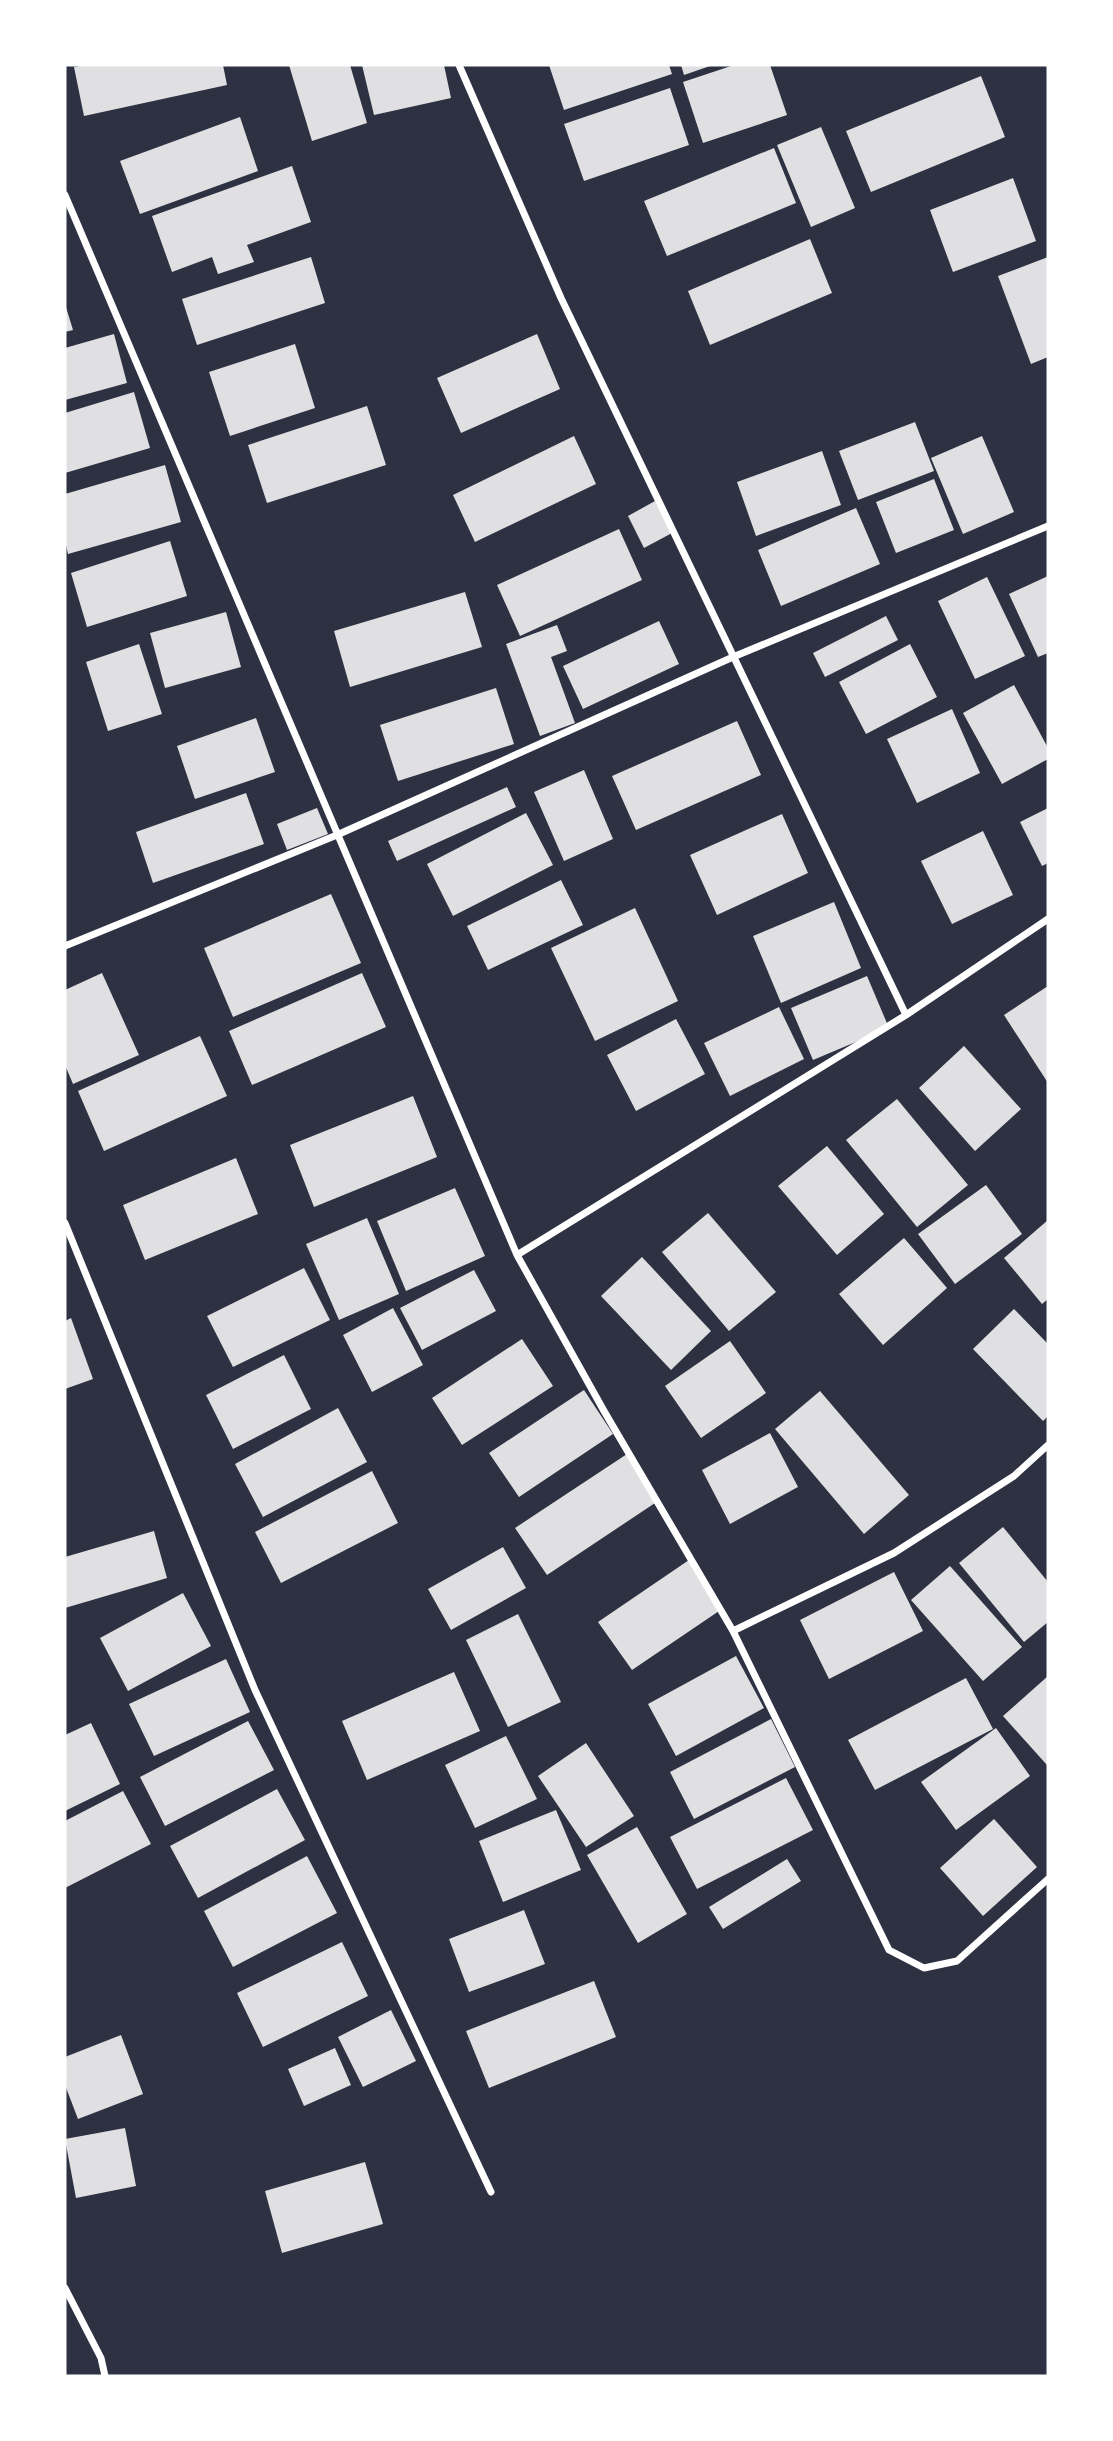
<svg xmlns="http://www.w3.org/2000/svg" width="1113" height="2441" font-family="'Asap Condensed',sans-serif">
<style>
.building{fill:#e0e0e3}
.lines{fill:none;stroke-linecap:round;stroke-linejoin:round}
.minor{stroke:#fff;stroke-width:7}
</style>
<rect width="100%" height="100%" fill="#2d3142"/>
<path class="building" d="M 86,65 L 223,65 L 227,85 L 84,116 L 74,67 Z
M 289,65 L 350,65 L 367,123 L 312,141 Z
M 362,65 L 444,65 L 451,98 L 374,115 Z
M 549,65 L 669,65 L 672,74 L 564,110 Z
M 681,65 L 713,65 L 684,75 Z
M 734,65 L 770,65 L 787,115 L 703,143 L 683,82 Z
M 981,76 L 1005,137 L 871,192 L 846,131 Z
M 670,88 L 689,145 L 584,181 L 564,124 Z
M 240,117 L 258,171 L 140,214 L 120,161 Z
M 821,127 L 855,208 L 811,227 L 777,145 Z
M 774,148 L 796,203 L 667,256 L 644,201 Z
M 292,166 L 311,222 L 247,245 L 254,262 L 218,274 L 212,257 L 172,272 L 152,216 Z
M 1013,178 L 1036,241 L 953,272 L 930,210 Z
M 810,239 L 832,293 L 710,345 L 688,291 Z
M 311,257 L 325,303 L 197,345 L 182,299 Z
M 1048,257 L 1048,357 L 1031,364 L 998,276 Z
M 65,304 L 73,330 L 65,332 Z
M 114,334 L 127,383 L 65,400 L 65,348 Z
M 537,334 L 560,389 L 461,433 L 437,378 Z
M 295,344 L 315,408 L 230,436 L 209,372 Z
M 134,392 L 150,448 L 65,473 L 65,413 Z
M 367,406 L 386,465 L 267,503 L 248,445 Z
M 915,422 L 934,471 L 858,500 L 839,451 Z
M 574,436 L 596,484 L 475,542 L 453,495 Z
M 982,436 L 1014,512 L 963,534 L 931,458 Z
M 822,451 L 841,505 L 756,536 L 737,482 Z
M 165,465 L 181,522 L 68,554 L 65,541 L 65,494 Z
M 934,479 L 954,530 L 896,553 L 876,502 Z
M 655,501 L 672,533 L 644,548 L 628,516 Z
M 856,508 L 880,564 L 781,606 L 758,550 Z
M 619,529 L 642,580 L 520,636 L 497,585 Z
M 170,541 L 187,596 L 87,627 L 71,573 Z
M 1048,576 L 1048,653 L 1038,657 L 1009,594 Z
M 987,577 L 1025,656 L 975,679 L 938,601 Z
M 465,592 L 482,647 L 350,687 L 334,631 Z
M 226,612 L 241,667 L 165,688 L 150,633 Z
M 886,616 L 898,640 L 825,677 L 813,653 Z
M 659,621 L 679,664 L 583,709 L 563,666 Z
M 557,625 L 567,651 L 551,657 L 575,723 L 540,736 L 506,644 Z
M 139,644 L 162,714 L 108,731 L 86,662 Z
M 910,644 L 937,697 L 866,734 L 839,682 Z
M 1014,685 L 1048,748 L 1048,759 L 1002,784 L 963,713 Z
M 496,688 L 514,744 L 398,781 L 380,725 Z
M 952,709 L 980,773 L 917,803 L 887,739 Z
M 256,718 L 275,772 L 195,799 L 177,746 Z
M 737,721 L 761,775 L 636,830 L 612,776 Z
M 584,770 L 613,839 L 564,861 L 534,792 Z
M 507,787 L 516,807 L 397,861 L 388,841 Z
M 246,793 L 264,844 L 153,883 L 136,832 Z
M 317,808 L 328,834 L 287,850 L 277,824 Z
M 1048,808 L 1048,863 L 1042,866 L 1020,822 Z
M 526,813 L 553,865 L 453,916 L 427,864 Z
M 782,814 L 808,873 L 717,915 L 690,855 Z
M 983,831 L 1013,895 L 952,924 L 921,861 Z
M 561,880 L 583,925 L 488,970 L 467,926 Z
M 331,894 L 361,963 L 233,1017 L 204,948 Z
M 834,902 L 861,968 L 781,1003 L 753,936 Z
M 635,908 L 678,1001 L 595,1041 L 551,948 Z
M 102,973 L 139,1055 L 73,1084 L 65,1065 L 65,990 Z
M 362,973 L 386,1027 L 252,1085 L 229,1031 Z
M 867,976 L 889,1028 L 813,1060 L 791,1008 Z
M 1048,986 L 1048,1083 L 1004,1015 Z
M 779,1007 L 804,1059 L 730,1096 L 704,1043 Z
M 676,1019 L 705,1074 L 636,1111 L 607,1055 Z
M 200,1036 L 227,1096 L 104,1151 L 78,1091 Z
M 964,1046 L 1021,1109 L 975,1151 L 919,1088 Z
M 413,1096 L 437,1157 L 314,1207 L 290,1145 Z
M 897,1099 L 968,1185 L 917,1227 L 846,1140 Z
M 827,1146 L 884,1214 L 837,1255 L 778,1186 Z
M 236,1158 L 258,1214 L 145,1260 L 123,1205 Z
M 986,1185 L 1022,1234 L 955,1284 L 918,1234 Z
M 455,1188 L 485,1256 L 406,1291 L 377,1221 Z
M 708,1213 L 776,1292 L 729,1331 L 662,1252 Z
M 367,1218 L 399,1294 L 339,1320 L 306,1244 Z
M 1048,1220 L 1048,1299 L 1042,1304 L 1004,1258 Z
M 904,1238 L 947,1288 L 883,1345 L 839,1294 Z
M 642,1257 L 711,1331 L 671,1370 L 601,1296 Z
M 304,1268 L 330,1320 L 233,1367 L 207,1316 Z
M 474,1270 L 496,1311 L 422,1350 L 400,1308 Z
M 393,1308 L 423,1365 L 372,1392 L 343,1335 Z
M 1014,1309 L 1048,1344 L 1048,1416 L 1043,1421 L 973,1349 Z
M 71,1318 L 93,1379 L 65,1389 L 65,1321 Z
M 522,1339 L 553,1386 L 462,1445 L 432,1398 Z
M 730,1341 L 766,1393 L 701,1438 L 665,1386 Z
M 284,1355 L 311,1409 L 233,1449 L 206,1395 Z
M 584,1390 L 613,1434 L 519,1497 L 489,1453 Z
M 820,1391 L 909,1495 L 864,1534 L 775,1429 Z
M 338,1408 L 367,1462 L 263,1517 L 235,1464 Z
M 770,1433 L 798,1487 L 730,1524 L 702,1470 Z
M 627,1454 L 658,1501 L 547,1575 L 515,1528 Z
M 372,1471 L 398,1523 L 281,1583 L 255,1532 Z
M 1003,1527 L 1048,1582 L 1048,1622 L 1024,1642 L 959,1563 Z
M 154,1531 L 167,1578 L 65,1608 L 65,1557 Z
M 503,1547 L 526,1588 L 451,1630 L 428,1589 Z
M 689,1560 L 722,1609 L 632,1670 L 598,1622 Z
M 950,1566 L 1022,1647 L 983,1681 L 911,1600 Z
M 894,1572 L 923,1631 L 829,1679 L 800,1620 Z
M 183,1593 L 211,1646 L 128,1691 L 100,1638 Z
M 518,1614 L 561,1702 L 508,1727 L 466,1640 Z
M 736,1656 L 764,1708 L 676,1756 L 648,1704 Z
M 226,1659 L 250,1712 L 154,1756 L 129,1704 Z
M 454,1672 L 480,1731 L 367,1780 L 342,1721 Z
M 1048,1676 L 1048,1763 L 1047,1765 L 1003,1716 Z
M 966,1678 L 993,1729 L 875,1790 L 848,1740 Z
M 771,1719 L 795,1767 L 694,1819 L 670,1772 Z
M 248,1721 L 274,1770 L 165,1826 L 140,1777 Z
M 91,1723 L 120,1784 L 65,1811 L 65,1735 Z
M 996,1728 L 1030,1776 L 956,1830 L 921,1782 Z
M 506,1736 L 537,1799 L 475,1828 L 445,1765 Z
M 586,1743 L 634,1816 L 586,1847 L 538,1776 Z
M 786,1778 L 813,1830 L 697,1889 L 670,1837 Z
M 277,1789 L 305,1840 L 198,1898 L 170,1846 Z
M 123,1791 L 151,1844 L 65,1888 L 65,1821 Z
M 556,1810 L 581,1870 L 503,1902 L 479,1841 Z
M 994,1819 L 1037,1867 L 983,1916 L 940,1868 Z
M 637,1827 L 687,1914 L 638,1943 L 587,1855 Z
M 307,1856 L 337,1913 L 233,1967 L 204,1911 Z
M 787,1859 L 801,1881 L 723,1929 L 709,1907 Z
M 524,1910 L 545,1964 L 469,1992 L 449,1939 Z
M 342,1942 L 368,1996 L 263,2047 L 237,1993 Z
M 594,1981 L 616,2037 L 489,2088 L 466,2031 Z
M 391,2010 L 416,2061 L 363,2087 L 338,2037 Z
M 121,2035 L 143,2094 L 78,2119 L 65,2085 L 65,2057 Z
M 335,2048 L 351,2085 L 304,2106 L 288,2069 Z
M 125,2128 L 136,2186 L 76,2198 L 65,2139 Z
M 365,2162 L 383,2224 L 282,2253 L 265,2191 Z"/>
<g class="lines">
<path class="minor" d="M 459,65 L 561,298 L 906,1015
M 65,195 L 517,1255 L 604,1411 L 733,1631 L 889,1950 L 924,1968 L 957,1961 L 1048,1879
M 65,946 L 337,835 L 733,657 L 1048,526
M 65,1223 L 255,1690 L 491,2192
M 517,1255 L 906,1015 L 1048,919
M 733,1631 L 894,1553 L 1014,1476 L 1048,1445
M 65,2288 L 101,2358 L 105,2376"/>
</g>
<rect width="1113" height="2441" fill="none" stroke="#ffffff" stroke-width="133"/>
</svg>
